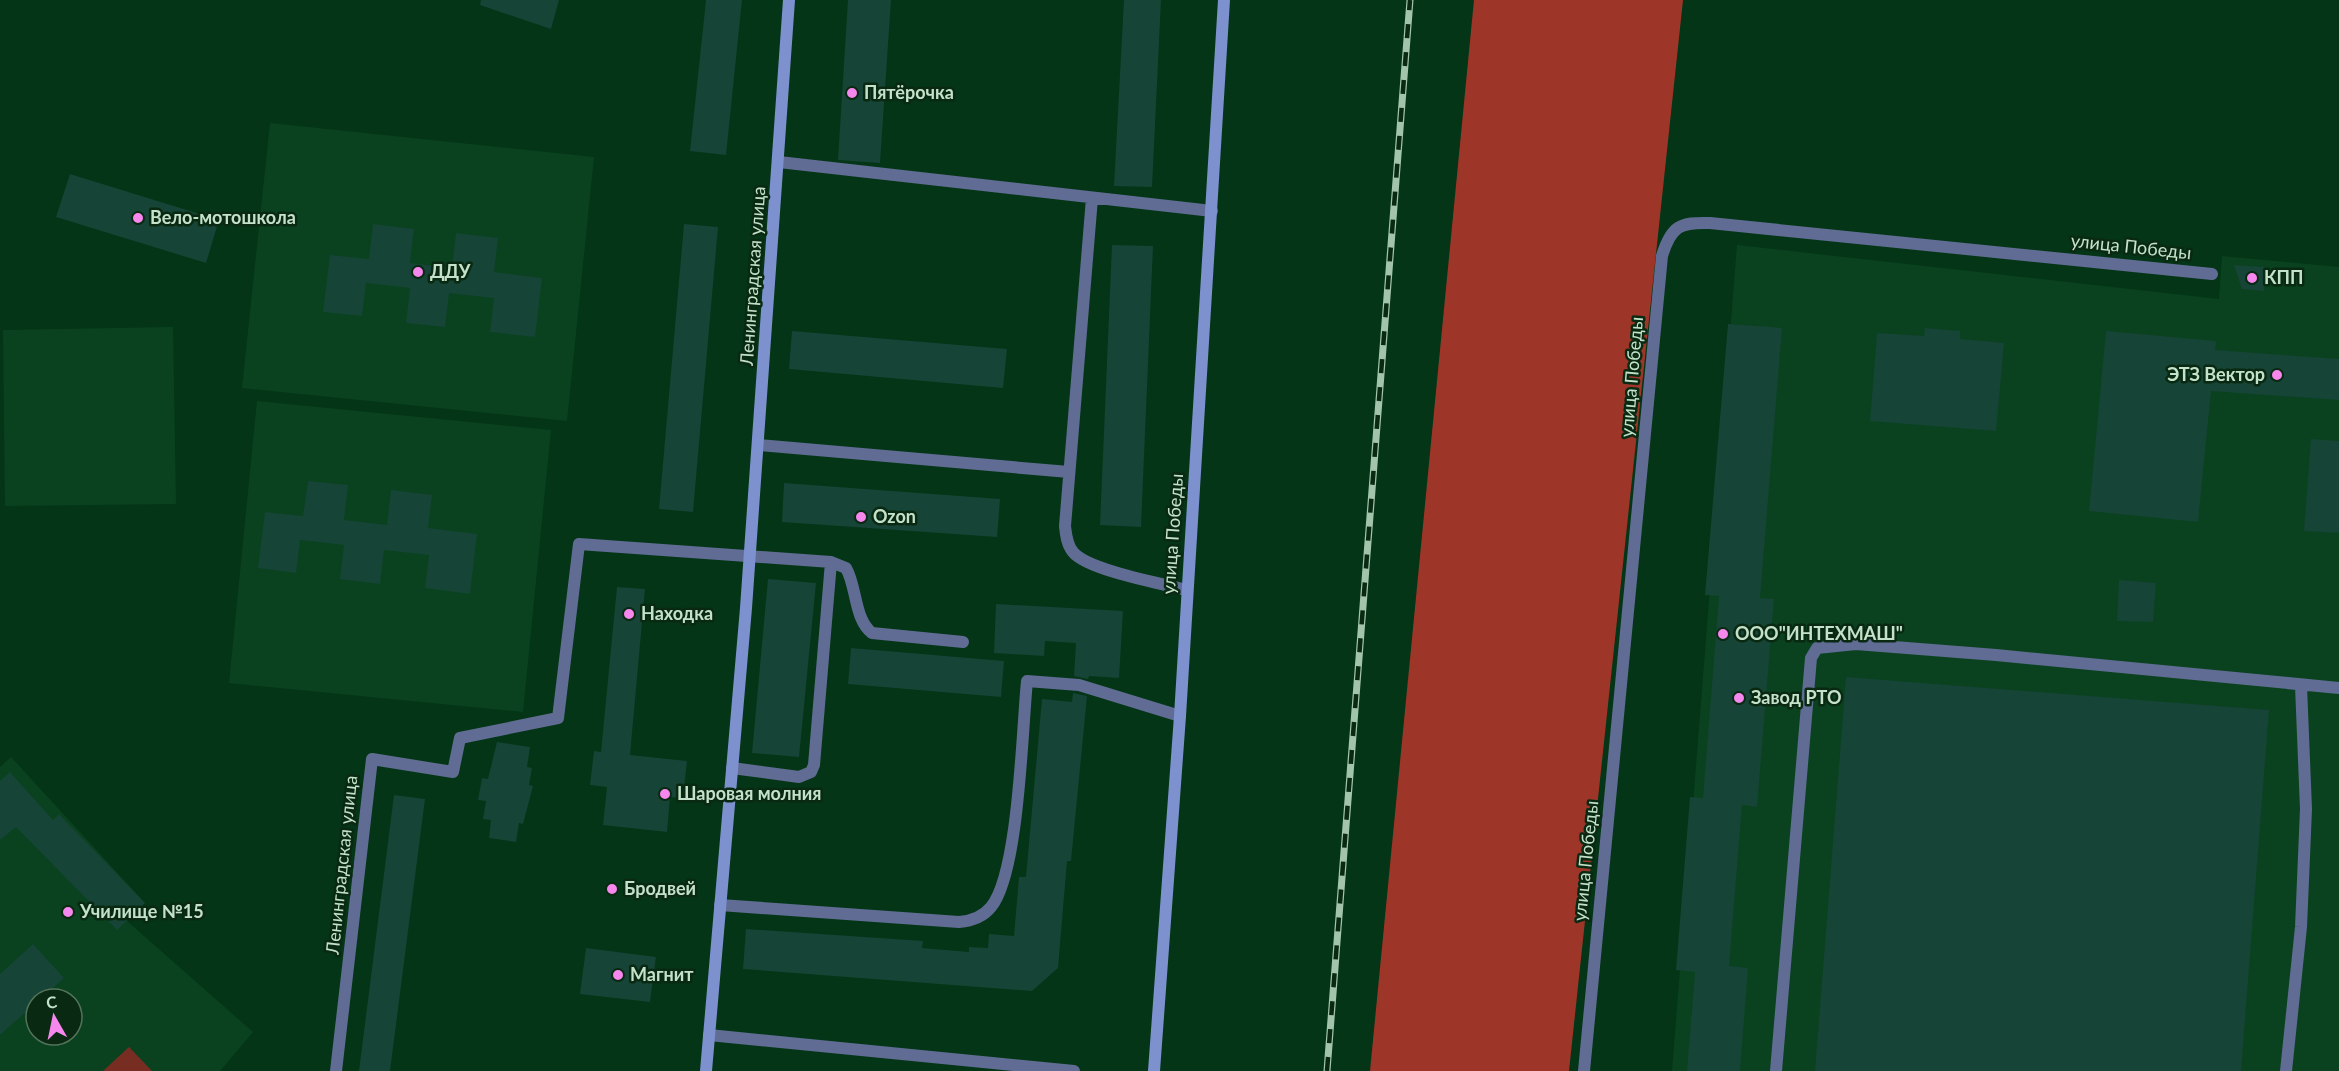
<svg xmlns="http://www.w3.org/2000/svg" width="2339" height="1071" font-family="Lato,sans-serif">
<style>
.built{fill:#0a421f;fill-rule:evenodd}
.green{fill:#782d23}
.forest{fill:#9d3629}
.building{fill:#164436}
.lines{fill:none;stroke-linecap:round;stroke-linejoin:round}
.lane{stroke:#606c93;stroke-width:12}
.street{stroke:#606c93;stroke-width:12}
.secondary{stroke:#7d91ce;stroke-width:12}
.rail-casing{stroke:#a2c4aa;stroke-width:7}
.rail{stroke:#092912;stroke-width:4.5;stroke-dasharray:14;stroke-linecap:butt}
.poi-dot{fill:#f688ed;stroke:#092912;stroke-width:2}
.labels{text-anchor:middle;stroke-width:5;stroke-linejoin:round;paint-order:stroke}
.poi-label{font-size:18px;font-weight:bold;fill:#c4e2c9;stroke:#092912;text-anchor:start}
.street-label{font-size:18px;fill:#c4e2c9;stroke:#092912}
</style>
<rect width="100%" height="100%" fill="#043516"/>
<path class="built" d="M 270,123 L 594,157 L 567,421 L 242,388 Z
M 1737,245 L 2219,299 L 2222,256 L 2339,267 L 2339,1071 L 1672,1071 Z
M 173,327 L 176,504 L 5,506 L 3,330 Z
M 257,401 L 551,430 L 523,712 L 229,683 Z
M 11,757 L 145,903 L 127,921 L 253,1032 L 220,1071 L 0,1071 L 0,767 ZM 36,999 L 72,999 L 72,1035 L 36,1035 Z"/>
<path class="green" d="M 129,1047 L 152,1071 L 103,1071 Z"/>
<path class="forest" d="M 1474,0 L 1683,0 L 1569,1071 L 1370,1071 Z"/>
<path class="building" d="M 481,0 L 559,0 L 551,29 L 480,5 Z
M 706,0 L 742,0 L 726,155 L 690,151 Z
M 848,0 L 891,0 L 880,163 L 838,160 Z
M 1124,0 L 1161,0 L 1152,187 L 1114,186 Z
M 70,174 L 219,220 L 206,263 L 56,217 Z
M 373,224 L 414,229 L 410,263 L 452,268 L 456,233 L 498,238 L 494,272 L 542,278 L 535,337 L 490,332 L 494,298 L 449,293 L 445,327 L 406,323 L 410,288 L 366,283 L 362,316 L 323,312 L 330,255 L 369,259 Z
M 684,224 L 718,227 L 693,512 L 659,509 Z
M 1112,245 L 1153,246 L 1141,527 L 1100,525 Z
M 2234,265 L 2265,267 L 2264,291 L 2242,289 Z
M 1728,324 L 1782,328 L 1760,598 L 1774,599 L 1757,807 L 1742,805 L 1729,966 L 1748,968 L 1740,1071 L 1687,1071 L 1695,972 L 1676,970 L 1690,797 L 1703,798 L 1719,596 L 1705,595 Z
M 1925,328 L 1960,331 L 1960,339 L 2004,343 L 1996,431 L 1870,421 L 1877,333 L 1924,336 Z
M 792,331 L 1007,349 L 1003,388 L 789,369 Z
M 2106,331 L 2216,341 L 2215,350 L 2339,359 L 2339,400 L 2211,391 L 2198,522 L 2089,511 Z
M 2311,439 L 2339,441 L 2339,533 L 2304,531 Z
M 308,481 L 348,485 L 344,520 L 387,525 L 391,490 L 432,495 L 428,528 L 477,534 L 470,594 L 425,588 L 429,555 L 384,550 L 380,584 L 340,579 L 344,545 L 300,540 L 296,573 L 258,568 L 265,512 L 303,516 Z
M 784,483 L 1000,499 L 997,537 L 782,522 Z
M 768,579 L 816,583 L 799,757 L 752,753 Z
M 2119,580 L 2156,583 L 2153,622 L 2117,621 Z
M 617,587 L 645,589 L 630,755 L 687,761 L 683,798 L 670,797 L 667,832 L 603,825 L 607,787 L 590,785 L 594,751 L 601,752 Z
M 996,604 L 1123,611 L 1119,678 L 1089,676 L 1088,679 L 1074,676 L 1076,643 L 1045,641 L 1044,656 L 994,653 Z
M 851,648 L 1004,661 L 1001,697 L 848,684 Z
M 1846,677 L 2269,710 L 2241,1071 L 1815,1071 Z
M 1073,693 L 1087,696 L 1071,861 L 1067,861 L 1058,968 L 1032,991 L 743,969 L 746,929 L 923,941 L 922,948 L 969,952 L 969,947 L 988,948 L 989,934 L 1014,936 L 1019,877 L 1026,877 L 1042,699 L 1072,702 Z
M 497,742 L 530,747 L 527,767 L 532,768 L 529,785 L 533,786 L 523,824 L 519,823 L 516,842 L 489,838 L 491,820 L 483,819 L 486,801 L 478,800 L 482,778 L 488,779 Z
M 10,772 L 53,820 L 59,814 L 145,903 L 117,930 L 16,827 L 0,840 L 0,781 Z
M 394,795 L 425,799 L 390,1071 L 359,1071 Z
M 33,944 L 64,978 L 41,999 L 36,999 L 36,1003 L 0,1035 L 0,974 Z
M 586,948 L 656,957 L 650,1002 L 580,994 Z"/>
<g class="lines">
<path class="lane" d="M 779,162 L 1212,211
M 1092,198 L 1065,526 C 1066,535 1067,545 1073,552 C 1087,570 1163,584 1187,590
M 758,445 L 1069,472
M 831,562 L 846,568 C 857,587 854,619 872,633 L 963,642
M 720,905 L 959,922 C 971,921 983,917 991,907 C 1019,873 1022,730 1027,681 L 1079,685 L 1180,716
M 709,1035 L 1074,1071
M 336,1071 L 372,759 L 453,772 L 460,738 L 558,718 L 579,544 L 831,562 L 814,765 L 811,772 L 799,777 L 732,768
M 1776,1071 L 1811,658 L 1817,648 L 1856,644 L 1996,655 L 2339,688
M 2286,1071 L 2301,927 L 2306,809 L 2301,686"/>
<path class="street" d="M 1584,1071 L 1662,256 C 1671,226 1680,222 1710,223 L 2212,274"/>
<path class="secondary" d="M 706,1071 L 746,608 L 789,0
M 1154,1071 L 1180,716 L 1224,0"/>
<defs>
<path id="rail" d="M 1327,1071 L 1410,0"/>
</defs>
<use href="#rail" class="rail-casing"/>
<use href="#rail" class="rail"/>
</g>
<g class="poi-dot">
<circle cx="852" cy="93" r="6"/>
<circle cx="138" cy="218" r="6"/>
<circle cx="418" cy="272" r="6"/>
<circle cx="2252" cy="278" r="6"/>
<circle cx="2277" cy="375" r="6"/>
<circle cx="861" cy="517" r="6"/>
<circle cx="629" cy="614" r="6"/>
<circle cx="1723" cy="634" r="6"/>
<circle cx="1739" cy="698" r="6"/>
<circle cx="665" cy="794" r="6"/>
<circle cx="612" cy="889" r="6"/>
<circle cx="68" cy="912" r="6"/>
<circle cx="618" cy="975" r="6"/>
</g>
<g class="labels">
<g class="poi-label">
<text x="864" y="99">Пятёрочка</text>
<text x="150" y="224">Вело-мотошкола</text>
<text x="430" y="278">ДДУ</text>
<text x="2264" y="284">КПП</text>
<text x="2265" y="381" text-anchor="end">ЭТЗ Вектор</text>
<text x="873" y="523">Ozon</text>
<text x="641" y="620">Находка</text>
<text x="1735" y="640">ООО"ИНТЕХМАШ"</text>
<text x="1751" y="704">Завод РТО</text>
<text x="677" y="800">Шаровая молния</text>
<text x="624" y="895">Бродвей</text>
<text x="80" y="918">Училище №15</text>
<text x="630" y="981">Магнит</text>
</g>
<g class="street-label">
<text transform="translate(2131 247) rotate(6)" y="6">улица Победы</text>
<text transform="translate(753 276) rotate(-86)" y="6">Ленинградская улица</text>
<text transform="translate(1632 377) rotate(-85)" y="6">улица Победы</text>
<text transform="translate(1173 534) rotate(-86)" y="6">улица Победы</text>
<text transform="translate(1586 861) rotate(-84)" y="6">улица Победы</text>
<text transform="translate(342 865) rotate(-84)" y="6">Ленинградская улица</text>
</g>
</g>
<g transform="translate(54 1017) rotate(351)"><circle r="28" fill="#092912" stroke="#54735b" stroke-width="1.5"/>
<path d="M0-4.5L10 22L0 15L-10 22Z" fill="#f688ed"/>
<text y="-9" font-size="16" font-weight="bold" text-anchor="middle" fill="#c4e2c9">С</text>
</g>
</svg>
